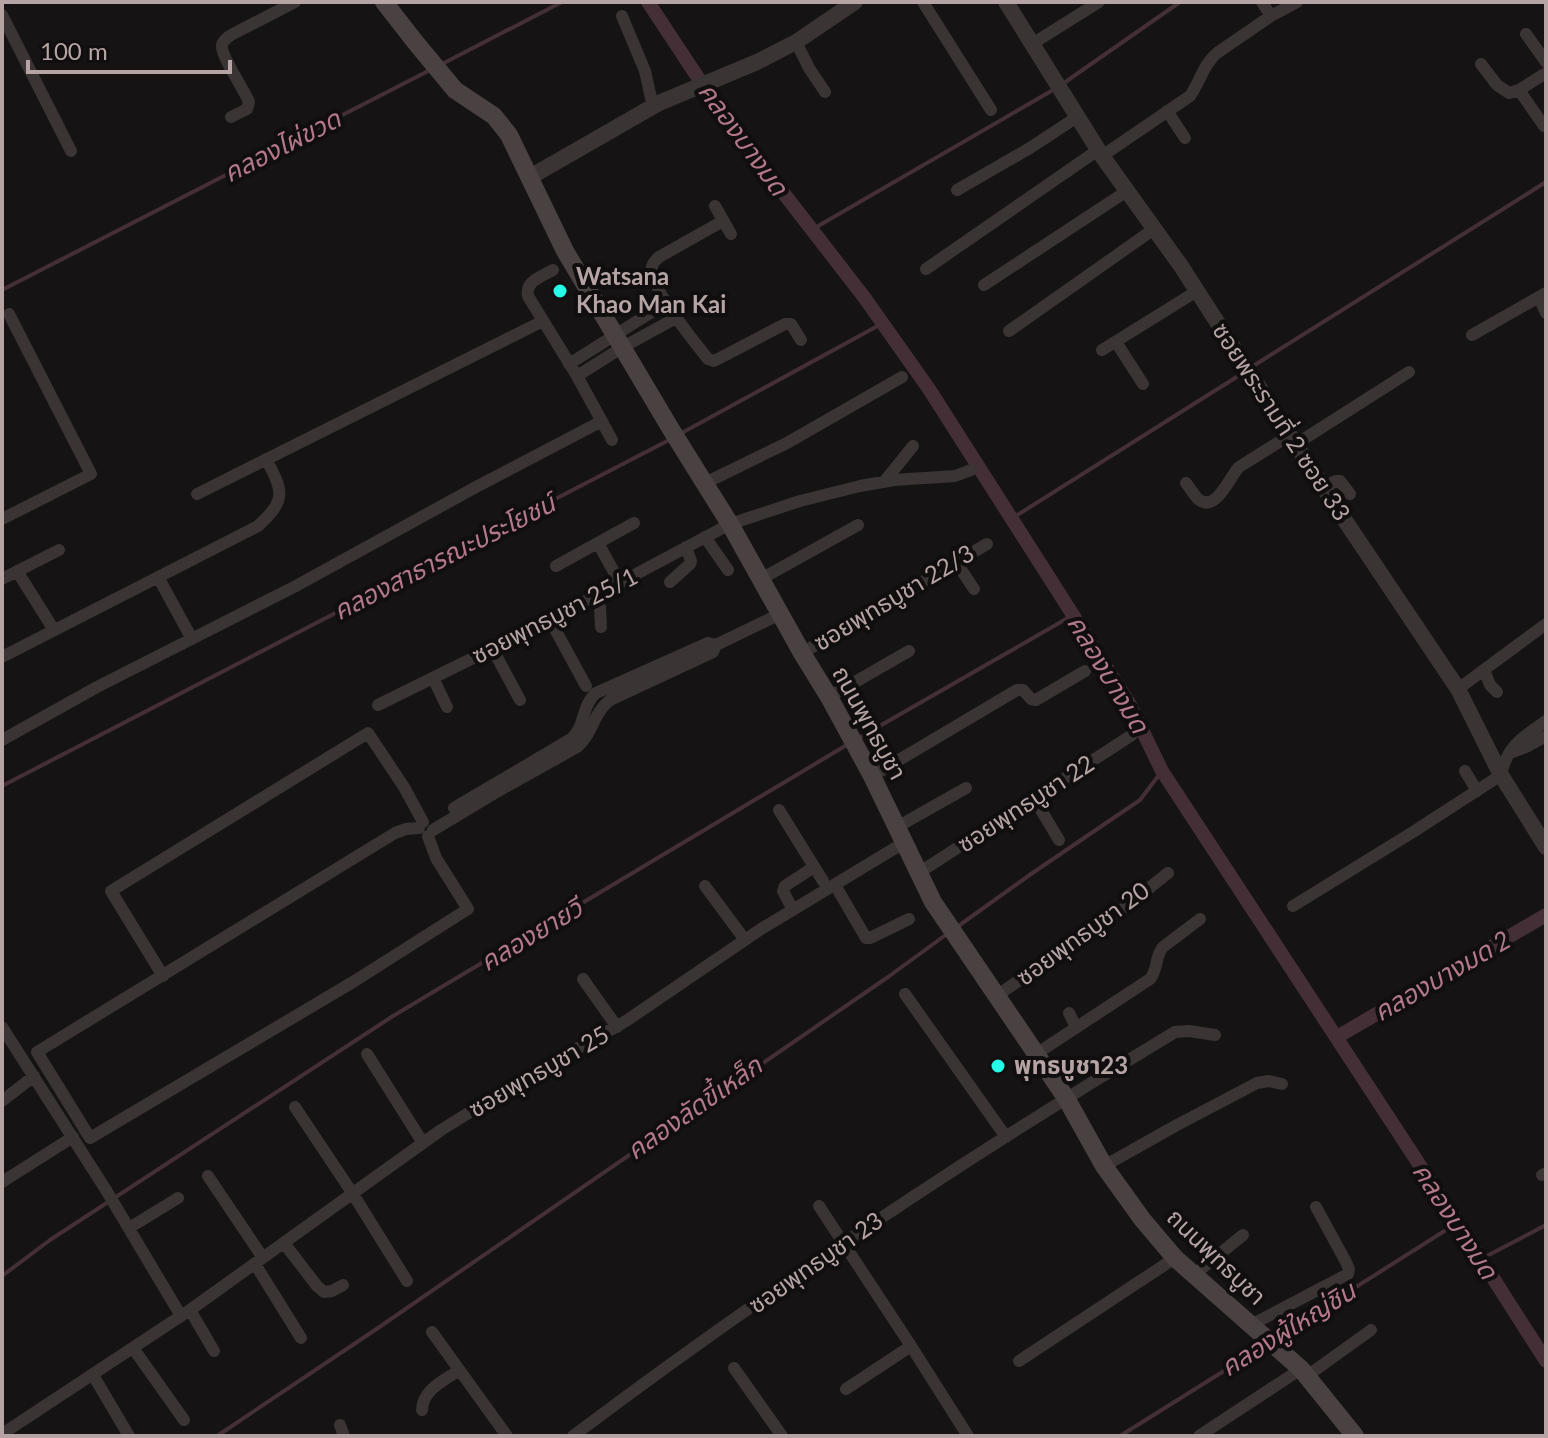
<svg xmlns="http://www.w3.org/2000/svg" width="1548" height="1438" font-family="Lato,'Noto Sans Thai',sans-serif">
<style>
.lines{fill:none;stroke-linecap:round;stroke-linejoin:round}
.stream{stroke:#432f35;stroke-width:4}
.canal{stroke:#432f35;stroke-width:14}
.minor{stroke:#3a3434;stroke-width:12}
.tertiary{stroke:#3a3434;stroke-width:16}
.secondary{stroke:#4a4242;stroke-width:18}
.poi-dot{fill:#25fbe6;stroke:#100e0e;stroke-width:3}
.labels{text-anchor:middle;stroke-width:8;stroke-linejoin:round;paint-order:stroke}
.poi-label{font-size:24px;font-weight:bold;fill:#b6a4a5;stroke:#100e0e;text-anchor:start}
.street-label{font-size:24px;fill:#b6a4a5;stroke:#100e0e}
.water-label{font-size:26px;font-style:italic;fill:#b3788a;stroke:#100e0e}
</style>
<rect width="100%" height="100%" fill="#151313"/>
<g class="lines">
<path class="stream" d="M 442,64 L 562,2
M 1061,85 L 1180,2
M 813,229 L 1053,90
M 2,290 L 430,70
M 1250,368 L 1546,182
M 678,435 L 883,323
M 1011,519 L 1243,373
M 857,739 L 1073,615
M 2,786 L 671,439
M 957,927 L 1031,874 L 1140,800 L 1162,771
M 1481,1259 L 1546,1225
M 2,1276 L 50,1240 L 393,1016 L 850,743
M 1274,1339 L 1457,1223
M 217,1436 L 375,1330 L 888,977 L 947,934
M 1120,1436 L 1267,1344"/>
<path class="canal" d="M 648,2 L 720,111 L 864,297 L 929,389 L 1129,703 L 1162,771 L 1472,1245 L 1546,1361
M 1337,1037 L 1546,915"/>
<path class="minor" d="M 923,2 L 991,110
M 1262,2 L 1271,16
M 2,15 L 71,151
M 622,16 L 645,71 L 653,107
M 1526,34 L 1546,62
M 796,42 L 809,68 L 825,92
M 1032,44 L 1099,2
M 1481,64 L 1497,85 L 1509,93 L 1519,90 L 1546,73
M 1519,90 L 1544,126
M 1167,111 L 1185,138
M 231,117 L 247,109 L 249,102 C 244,89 220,55 222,45 C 223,40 227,38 231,35 L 295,2
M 1102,156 L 1190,96 C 1200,82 1203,65 1217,53 L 1271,16 L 1297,2
M 957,190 L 1030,148 L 1077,117
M 715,206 L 731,234
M 723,221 L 659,257 C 656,260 653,262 652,267 C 648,285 696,344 708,359 L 714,361 L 785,324 L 791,324 L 801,340
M 926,269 L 1098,150
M 553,270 C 541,277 525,281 528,296 L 577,376 L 612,440
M 984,285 L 1127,191
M 1539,297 L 1546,313
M 1009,331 L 1154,229
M 1472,335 L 1546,293
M 1116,342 L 1143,384
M 1102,350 L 1197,291
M 569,364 L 666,303
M 577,376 L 623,347 L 676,318
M 1296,444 L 1409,372
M 884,482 L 913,446
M 705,483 L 787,443 L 902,377
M 1186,483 C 1190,488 1194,495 1198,499 C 1216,514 1230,476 1239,467 L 1290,435
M 1323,487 L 1336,481 L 1340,481 L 1350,494
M 197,494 L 543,321
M 2,519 L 91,474 L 9,314
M 705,537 L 728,570
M 598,543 L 620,583
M 956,562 L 974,589
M 556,566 L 634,523
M 17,571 L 54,630
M 158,577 L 192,639
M 2,579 L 59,550
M 761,579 L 858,525
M 670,582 L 690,564 L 691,561 L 686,547
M 596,596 L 600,607 L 601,627
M 550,620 L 586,686
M 492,648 L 520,700
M 802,653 L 987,544
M 2,657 L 258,526 C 286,500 284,492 266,459
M 1484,670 L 1490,685 L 1497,692
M 433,678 L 447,707
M 1458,689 L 1546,624
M 829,697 L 909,651
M 378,705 L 550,620 L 730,524 L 800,501 L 860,486 L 894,480 L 955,476 L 971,470
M 2,740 L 97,687 L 294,587 L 476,487 L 602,421
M 1510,753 L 1526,747 L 1546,736
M 1465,771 L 1477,791
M 872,776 L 1017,690 L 1023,690 L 1031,699 L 1036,700 L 1085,671
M 1035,800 L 1059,840
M 454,808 L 571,739 C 586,726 581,706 596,693 L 708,643 L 716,645
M 779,810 L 823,881
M 897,827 L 966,788
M 419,828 L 406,829 L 395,833 L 37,1052 L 90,1138 L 353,982 L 468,909 L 436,858 L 428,836
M 433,830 L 493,794 L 577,747 C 593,734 593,713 610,700 L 713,652 L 716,645 L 780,614
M 920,872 L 1132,735
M 835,885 L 866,938 L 870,938 L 909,919
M 705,886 L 745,940
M 1293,906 L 1413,832 L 1501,775 C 1506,747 1524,736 1546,721
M 793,910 L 783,891 L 785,886 L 814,867
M 163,976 L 111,891 L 368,733 L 404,787 L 423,822
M 583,979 L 617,1027
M 905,994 L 1006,1137
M 998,995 L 1128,905 L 1168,873
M 1069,1013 L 1076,1027
M 2,1027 L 106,1190 L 181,1316
M 367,1054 L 423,1143
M 1036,1054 L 1150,979 C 1158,970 1155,956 1163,947 L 1200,919
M 2,1101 L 34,1076
M 295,1107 L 353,1194 L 407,1281
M 1104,1166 L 1177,1125 L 1257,1083 L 1269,1081 L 1282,1084
M 1542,1175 L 1546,1173
M 208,1176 L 263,1258
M 2,1182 L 73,1137
M 819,1206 L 911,1346 L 968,1436
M 129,1228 L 178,1198
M 284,1243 L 317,1286 L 324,1292 L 332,1291 L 343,1285
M 255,1264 L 301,1338
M 1195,1274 L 1243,1235
M 190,1310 L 214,1351
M 1251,1325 L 1348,1274 L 1349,1269 L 1346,1262 L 1316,1207
M 432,1332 L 507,1436
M 133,1348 L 184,1420
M 1019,1361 L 1175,1258
M 734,1368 L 782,1436
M 93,1375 L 129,1436
M 1307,1376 L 1371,1330
M 846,1389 L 911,1346
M 422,1410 C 423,1389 444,1381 459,1370
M 340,1425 L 344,1436
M 2,1434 L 190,1310 L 441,1130 L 522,1080 L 626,1021 L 761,929 L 905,842
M 573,1436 C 766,1291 968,1156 1175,1032 L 1189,1031 L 1215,1035
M 1199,1436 L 1301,1369"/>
<path class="tertiary" d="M 1006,2 L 1102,156 L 1181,266 L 1342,516 L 1458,689 L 1501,775 L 1546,847
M 530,177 L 659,103 L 757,62 L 796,42 L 855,2"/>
<path class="secondary" d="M 384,2 L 416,43 L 455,90 L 494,116 L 509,135 L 565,251 L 672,431 L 730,524 L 802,653 L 829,697 L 872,776 L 933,902 L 1066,1098 L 1104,1166 L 1142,1219 L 1175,1258 L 1301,1369 L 1355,1436"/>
</g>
<g class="poi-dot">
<circle cx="560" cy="291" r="8"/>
<circle cx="998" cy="1066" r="8"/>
</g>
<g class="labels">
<g class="poi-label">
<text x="576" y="285">Watsana<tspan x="576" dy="28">Khao Man Kai</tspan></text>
<text x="1014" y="1074">พุทธบูชา23</text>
</g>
<g class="street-label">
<text transform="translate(1281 422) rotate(57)" y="8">ซอยพระรามที่ 2 ซอย 33</text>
<text transform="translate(894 598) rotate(-31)" y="8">ซอยพุทธบูชา 22/3</text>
<text transform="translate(555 616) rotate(-27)" y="8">ซอยพุทธบูชา 25/1</text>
<text transform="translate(869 723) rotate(61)" y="8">ถนนพุทธบูชา</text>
<text transform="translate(1026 804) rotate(-33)" y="8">ซอยพุทธบูชา 22</text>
<text transform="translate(1083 934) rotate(-36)" y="8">ซอยพุทธบูชา 20</text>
<text transform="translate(539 1072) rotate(-30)" y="8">ซอยพุทธบูชา 25</text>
<text transform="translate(1216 1257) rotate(44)" y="8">ถนนพุทธบูชา</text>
<text transform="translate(816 1263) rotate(-35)" y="8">ซอยพุทธบูชา 23</text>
</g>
<g class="water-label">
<text transform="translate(743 139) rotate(54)" y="9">คลองบางมด</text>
<text transform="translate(282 146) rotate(-27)" y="9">คลองไผ่ขวด</text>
<text transform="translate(444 557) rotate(-27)" y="9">คลองสาธารณะประโยชน์</text>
<text transform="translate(1108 674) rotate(59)" y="9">คลองบางมด</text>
<text transform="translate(531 935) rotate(-31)" y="9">คลองยายวี</text>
<text transform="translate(1442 976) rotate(-30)" y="9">คลองบางมด 2</text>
<text transform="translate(694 1108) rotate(-35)" y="9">คลองลัดขี้เหล็ก</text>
<text transform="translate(1455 1221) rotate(57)" y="9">คลองบางมด</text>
<text transform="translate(1288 1329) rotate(-32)" y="9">คลองผู้ใหญ่ชิน</text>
</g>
</g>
<rect width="1548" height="1438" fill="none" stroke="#b6a4a5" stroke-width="8"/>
<path d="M28 60v12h202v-12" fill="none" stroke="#b6a4a5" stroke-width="4"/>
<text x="40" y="60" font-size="24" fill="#b6a4a5" stroke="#100e0e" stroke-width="6" paint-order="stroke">100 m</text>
</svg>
